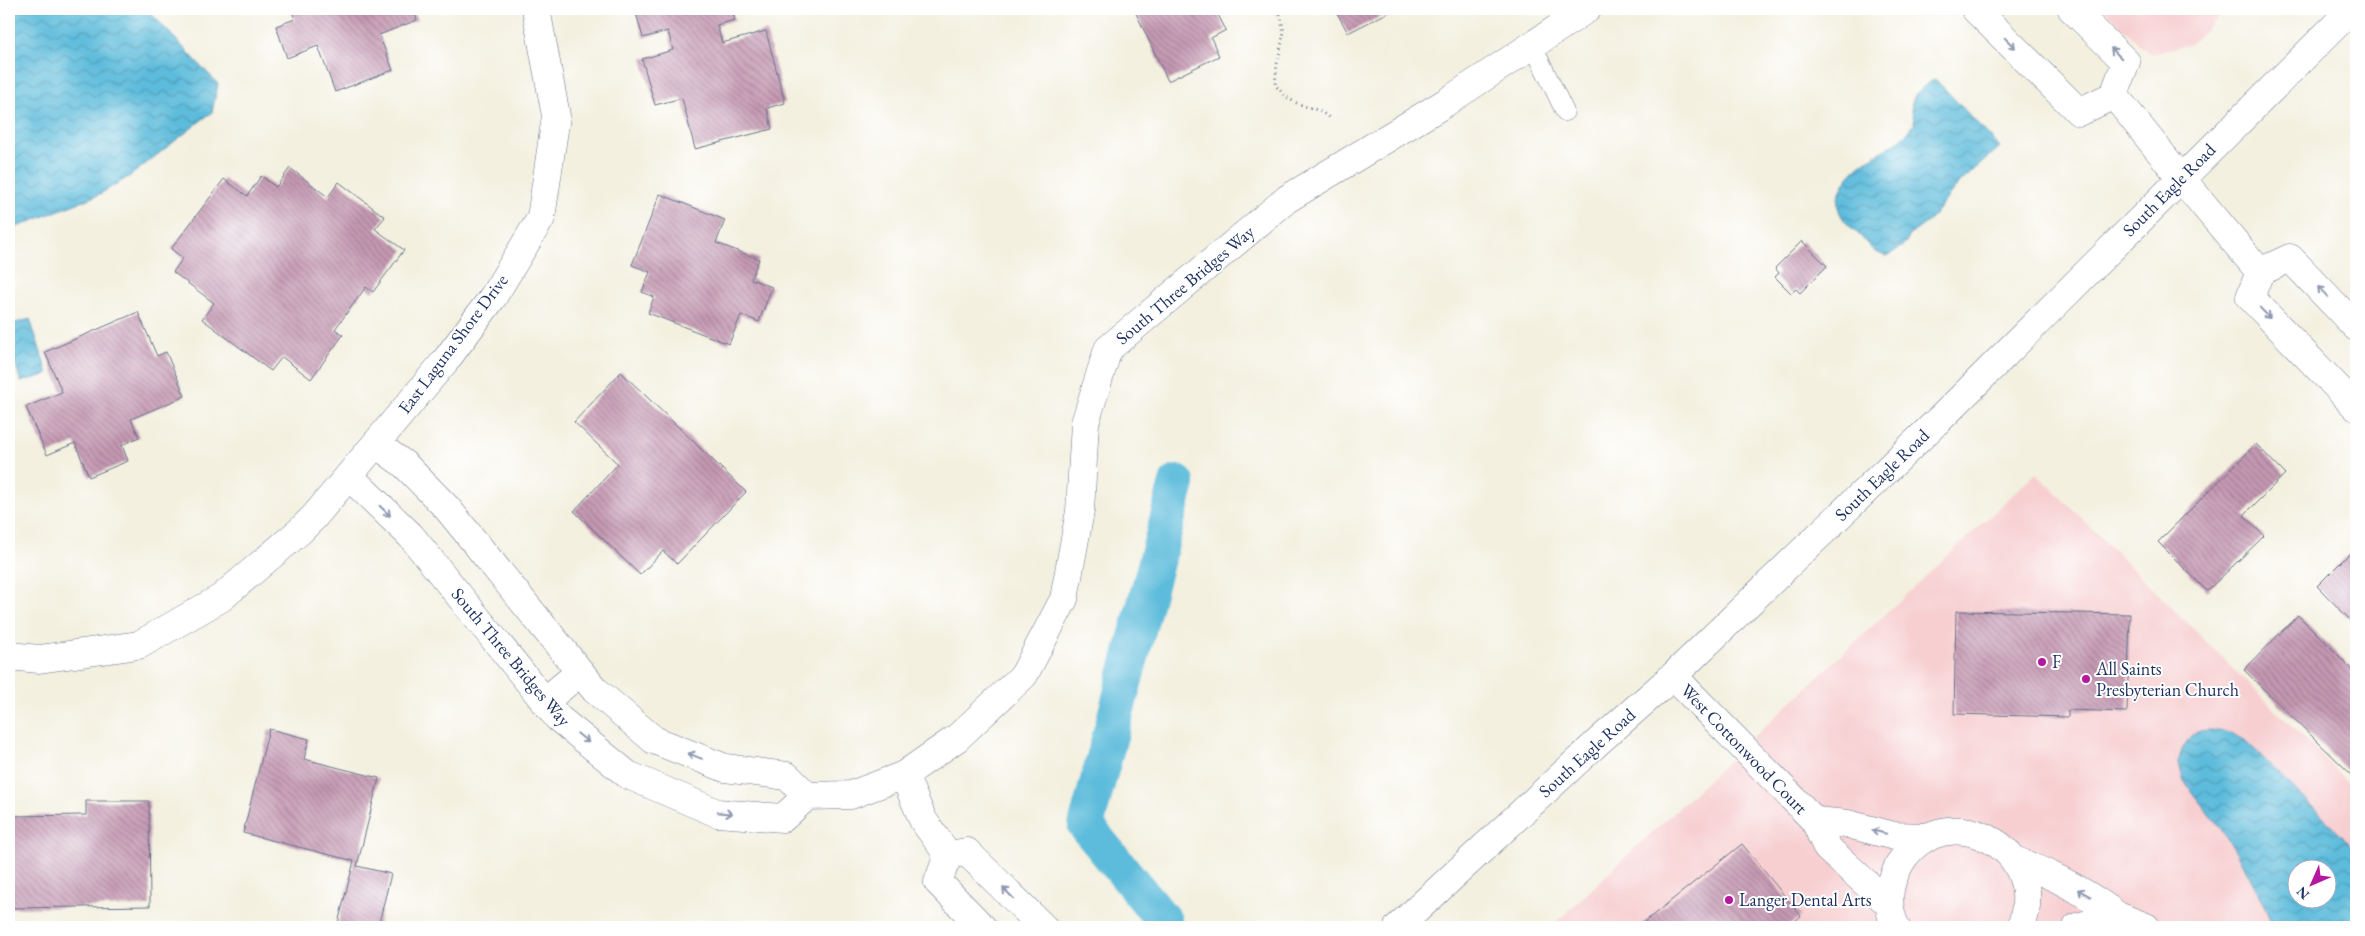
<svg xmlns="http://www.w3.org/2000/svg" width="2365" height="936" font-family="'EB Garamond',serif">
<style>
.built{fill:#f7cfd0;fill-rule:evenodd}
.water{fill:url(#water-waves);stroke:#3c769c;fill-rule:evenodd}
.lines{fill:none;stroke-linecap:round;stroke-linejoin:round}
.canal{stroke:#5dbcdb;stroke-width:36}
.building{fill:url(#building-back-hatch)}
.lane-casing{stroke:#67738b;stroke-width:19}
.street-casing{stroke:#67738b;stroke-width:29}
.secondary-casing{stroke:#67738b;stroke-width:29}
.highway-casing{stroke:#67738b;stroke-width:29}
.path{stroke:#67738b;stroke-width:3;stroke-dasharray:1 4;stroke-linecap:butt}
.lane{stroke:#fff;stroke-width:18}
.street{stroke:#fff;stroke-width:28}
.secondary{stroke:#fff;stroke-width:28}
.highway{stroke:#fff;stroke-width:28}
.oneway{stroke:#8d97ae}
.poi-dot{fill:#b5179e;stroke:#fff;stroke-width:2}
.labels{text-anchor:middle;stroke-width:4;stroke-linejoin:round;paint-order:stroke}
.street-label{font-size:18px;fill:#1b2f5e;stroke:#fff}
.poi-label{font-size:18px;fill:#1b2f5e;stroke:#fff;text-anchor:start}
</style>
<defs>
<pattern id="water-waves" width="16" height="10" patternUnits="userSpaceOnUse" patternTransform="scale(1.25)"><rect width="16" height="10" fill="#5dbcdb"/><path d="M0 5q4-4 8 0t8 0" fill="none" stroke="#4c99b5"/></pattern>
<pattern id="building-back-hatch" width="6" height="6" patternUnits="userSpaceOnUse" patternTransform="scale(1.25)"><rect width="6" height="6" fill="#c598b2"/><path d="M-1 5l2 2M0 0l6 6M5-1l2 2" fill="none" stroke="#9f7c94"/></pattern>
</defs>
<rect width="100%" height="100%" fill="#fff"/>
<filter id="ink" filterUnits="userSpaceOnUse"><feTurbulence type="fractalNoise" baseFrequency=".02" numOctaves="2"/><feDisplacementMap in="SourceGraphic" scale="10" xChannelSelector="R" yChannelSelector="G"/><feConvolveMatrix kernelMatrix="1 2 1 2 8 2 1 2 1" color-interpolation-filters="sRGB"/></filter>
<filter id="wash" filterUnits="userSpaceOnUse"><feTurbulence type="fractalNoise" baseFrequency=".0096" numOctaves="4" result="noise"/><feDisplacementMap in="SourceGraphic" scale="20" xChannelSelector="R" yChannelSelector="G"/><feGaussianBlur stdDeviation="1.12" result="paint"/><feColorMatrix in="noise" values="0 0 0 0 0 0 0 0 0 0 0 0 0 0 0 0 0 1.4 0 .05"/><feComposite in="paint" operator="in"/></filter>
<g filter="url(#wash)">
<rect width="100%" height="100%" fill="#f3f0df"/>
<path class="built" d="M 2104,9 L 2228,9 L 2191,43 L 2150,55 Z
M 2036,473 L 2356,790 L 2356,927 L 1551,927 ZM 2298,868 L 2328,868 L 2328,898 L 2298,898 Z"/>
<path class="water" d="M 9,9 L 147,9 L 218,84 L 212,112 L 130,176 L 98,195 L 9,230 Z
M 1935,79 L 2000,147 L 1959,183 L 1930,220 L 1911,234 L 1903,246 L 1887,256 C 1870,253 1867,241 1855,231 C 1843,221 1833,208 1840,192 C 1855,155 1893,154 1913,126 C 1916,121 1913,117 1912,111 C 1909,96 1923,86 1935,79 Z
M 30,319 L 48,374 L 21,382 L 9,343 L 9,325 Z
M 2215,730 L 2230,733 L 2245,740 L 2356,850 L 2356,927 L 2273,927 C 2260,894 2243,862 2223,832 C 2210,811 2188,794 2180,769 C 2176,756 2187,736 2200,731 C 2204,730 2211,730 2215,730 ZM 2298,868 L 2328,868 L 2328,898 L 2298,898 Z"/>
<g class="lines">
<path class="canal" d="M 1164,921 L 1086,826 L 1177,483"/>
</g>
<g id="blocks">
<path class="building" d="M 291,9 L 413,9 L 417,20 L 379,35 L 393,70 L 335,92 L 318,46 L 287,58 L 276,26 L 295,19 Z
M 635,9 L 740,9 L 732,11 L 735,20 L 717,25 L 722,43 L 766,31 L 785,103 L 767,108 L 772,129 L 695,149 L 682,98 L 655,105 L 642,59 L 673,50 L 668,31 L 643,38 Z
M 1134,9 L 1215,9 L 1226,30 L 1211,38 L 1219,56 L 1168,81 Z
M 1335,9 L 1395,9 L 1348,33 Z
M 290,168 L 328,197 L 339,182 L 385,217 L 375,229 L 404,250 L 373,292 L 366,287 L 335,329 L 343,335 L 311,379 L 282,357 L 271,371 L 202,319 L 214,303 L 173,272 L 183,258 L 171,249 L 224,179 L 247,196 L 261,176 L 276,187 Z
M 660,194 L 725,220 L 716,243 L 759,259 L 751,279 L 772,287 L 759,322 L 741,315 L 729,344 L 648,313 L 654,297 L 642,292 L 650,272 L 632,265 Z
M 1802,241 L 1827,266 L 1800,293 L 1796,289 L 1791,293 L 1775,277 L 1779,273 L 1775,268 Z
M 138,312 L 157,356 L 166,352 L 185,396 L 131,419 L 139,437 L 122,445 L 128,461 L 89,477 L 75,443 L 47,455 L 26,407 L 62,392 L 45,352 Z
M 621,372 L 746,492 L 677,564 L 663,551 L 640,575 L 574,511 L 618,464 L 574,422 Z
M 2256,444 L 2285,474 L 2244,515 L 2264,536 L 2207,591 L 2158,542 Z
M 2356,547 L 2356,626 L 2317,586 Z
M 1956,611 L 2130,614 L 2127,712 L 2068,710 L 2068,717 L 1954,714 Z
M 2298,615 L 2356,673 L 2356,707 L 2349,715 L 2356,723 L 2356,779 L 2244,670 Z
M 269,729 L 309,739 L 304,759 L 379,778 L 357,866 L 391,874 L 378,927 L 337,927 L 354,861 L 243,833 Z
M 86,801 L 149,801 L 150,906 L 9,908 L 9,816 L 86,815 Z
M 1742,844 L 1801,916 L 1788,927 L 1638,927 Z"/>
</g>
</g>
<g filter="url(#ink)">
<use href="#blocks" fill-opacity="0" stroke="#67738b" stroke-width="1"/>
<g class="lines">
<defs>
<path id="lane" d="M 1533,46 L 1565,112"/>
<path id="street" d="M 2181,178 L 2260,272
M 2356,327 L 2290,258 L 2260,272 L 2250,297 L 2356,407
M 9,656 L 39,659 L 139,645 L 221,598 L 300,531 L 314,517 L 446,360 L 493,297 L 541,218 L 556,116 L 536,9
M 1673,676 L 1815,821
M 2014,860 C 2052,874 2086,892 2118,916 L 2077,927
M 1889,904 L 1827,848 L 1815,821 L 1848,824 L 1894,836 L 1927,837
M 2118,916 L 2146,927
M 1896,927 C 1888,912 1887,892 1894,876 C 1928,789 2053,839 2021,927"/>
<path id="secondary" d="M 1975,9 L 2079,112 L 2114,95 L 2126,62 L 2072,9
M 2114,95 L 2181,178
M 350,477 L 411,536 L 558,718 L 628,775 L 717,813 L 783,818 L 807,796 L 787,776 L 725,768 L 654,740 L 595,690 L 447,508 L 405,465 L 376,444
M 544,702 L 580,672
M 904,775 L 923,820 L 948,855
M 807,796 L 851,795 L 904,775 L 957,738 L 1024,675 L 1064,599 L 1080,511 L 1085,423 L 1108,349 L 1287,199 L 1445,103 L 1587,9
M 982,927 L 938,882 L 948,855 L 967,852 L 1043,927"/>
<path id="highway" d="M 1398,927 L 1599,741 L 1673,676 L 1947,412 L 2352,9"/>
</defs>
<use href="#lane" class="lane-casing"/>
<use href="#street" class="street-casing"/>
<use href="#secondary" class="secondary-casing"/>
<use href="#highway" class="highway-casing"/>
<path class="path" d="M 1279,9 L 1284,32 L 1277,64 L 1275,85 C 1281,91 1285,97 1293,101 C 1306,109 1316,106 1329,118"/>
<use href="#lane" class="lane"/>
<use href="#street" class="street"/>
<use href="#secondary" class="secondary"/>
<use href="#highway" class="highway"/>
</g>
<defs><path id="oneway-shaft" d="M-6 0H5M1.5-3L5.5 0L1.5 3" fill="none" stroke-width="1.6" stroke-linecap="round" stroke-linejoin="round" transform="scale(1.25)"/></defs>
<g class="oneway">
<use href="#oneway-shaft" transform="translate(2010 43) rotate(45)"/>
<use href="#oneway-shaft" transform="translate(2116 53) rotate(-135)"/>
<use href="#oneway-shaft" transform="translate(2323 292) rotate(-134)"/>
<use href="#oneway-shaft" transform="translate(2265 313) rotate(46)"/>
<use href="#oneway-shaft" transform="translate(385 511) rotate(44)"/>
<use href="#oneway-shaft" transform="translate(583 738) rotate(39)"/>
<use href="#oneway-shaft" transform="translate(695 756) rotate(-158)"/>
<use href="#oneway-shaft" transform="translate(725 813) rotate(6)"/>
<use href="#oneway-shaft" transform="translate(1879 832) rotate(-166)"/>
<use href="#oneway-shaft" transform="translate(1008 893) rotate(-135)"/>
<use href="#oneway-shaft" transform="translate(2084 893) rotate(-151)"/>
</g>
</g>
<g class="poi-dot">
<circle cx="2042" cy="662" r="5"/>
<circle cx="2086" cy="679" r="5"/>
<circle cx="1729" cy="900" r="5"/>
</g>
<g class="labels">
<g class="street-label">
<text transform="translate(2169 190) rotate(-45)" y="6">South Eagle Road</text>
<text transform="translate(1185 285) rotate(-40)" y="6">South Three Bridges Way</text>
<text transform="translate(453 344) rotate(-53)" y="6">East Laguna Shore Drive</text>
<text transform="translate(1882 475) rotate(-44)" y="6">South Eagle Road</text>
<text transform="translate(511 657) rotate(50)" y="6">South Three Bridges Way</text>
<text transform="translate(1744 749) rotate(46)" y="6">West Cottonwood Court</text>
<text transform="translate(1587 753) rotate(-42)" y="6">South Eagle Road</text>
</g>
<g class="poi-label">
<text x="2052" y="668">F</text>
<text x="2096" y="675">All Saints<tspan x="2096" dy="21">Presbyterian Church</tspan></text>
<text x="1739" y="906">Langer Dental Arts</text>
</g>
</g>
<rect width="2365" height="936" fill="none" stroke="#fff" stroke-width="30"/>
<g transform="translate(2312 884) rotate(225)"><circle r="24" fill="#ffffff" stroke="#a4acbf"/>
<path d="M0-4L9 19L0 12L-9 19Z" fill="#b5179e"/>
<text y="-8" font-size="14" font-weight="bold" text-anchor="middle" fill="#1b2f5e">N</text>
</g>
</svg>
